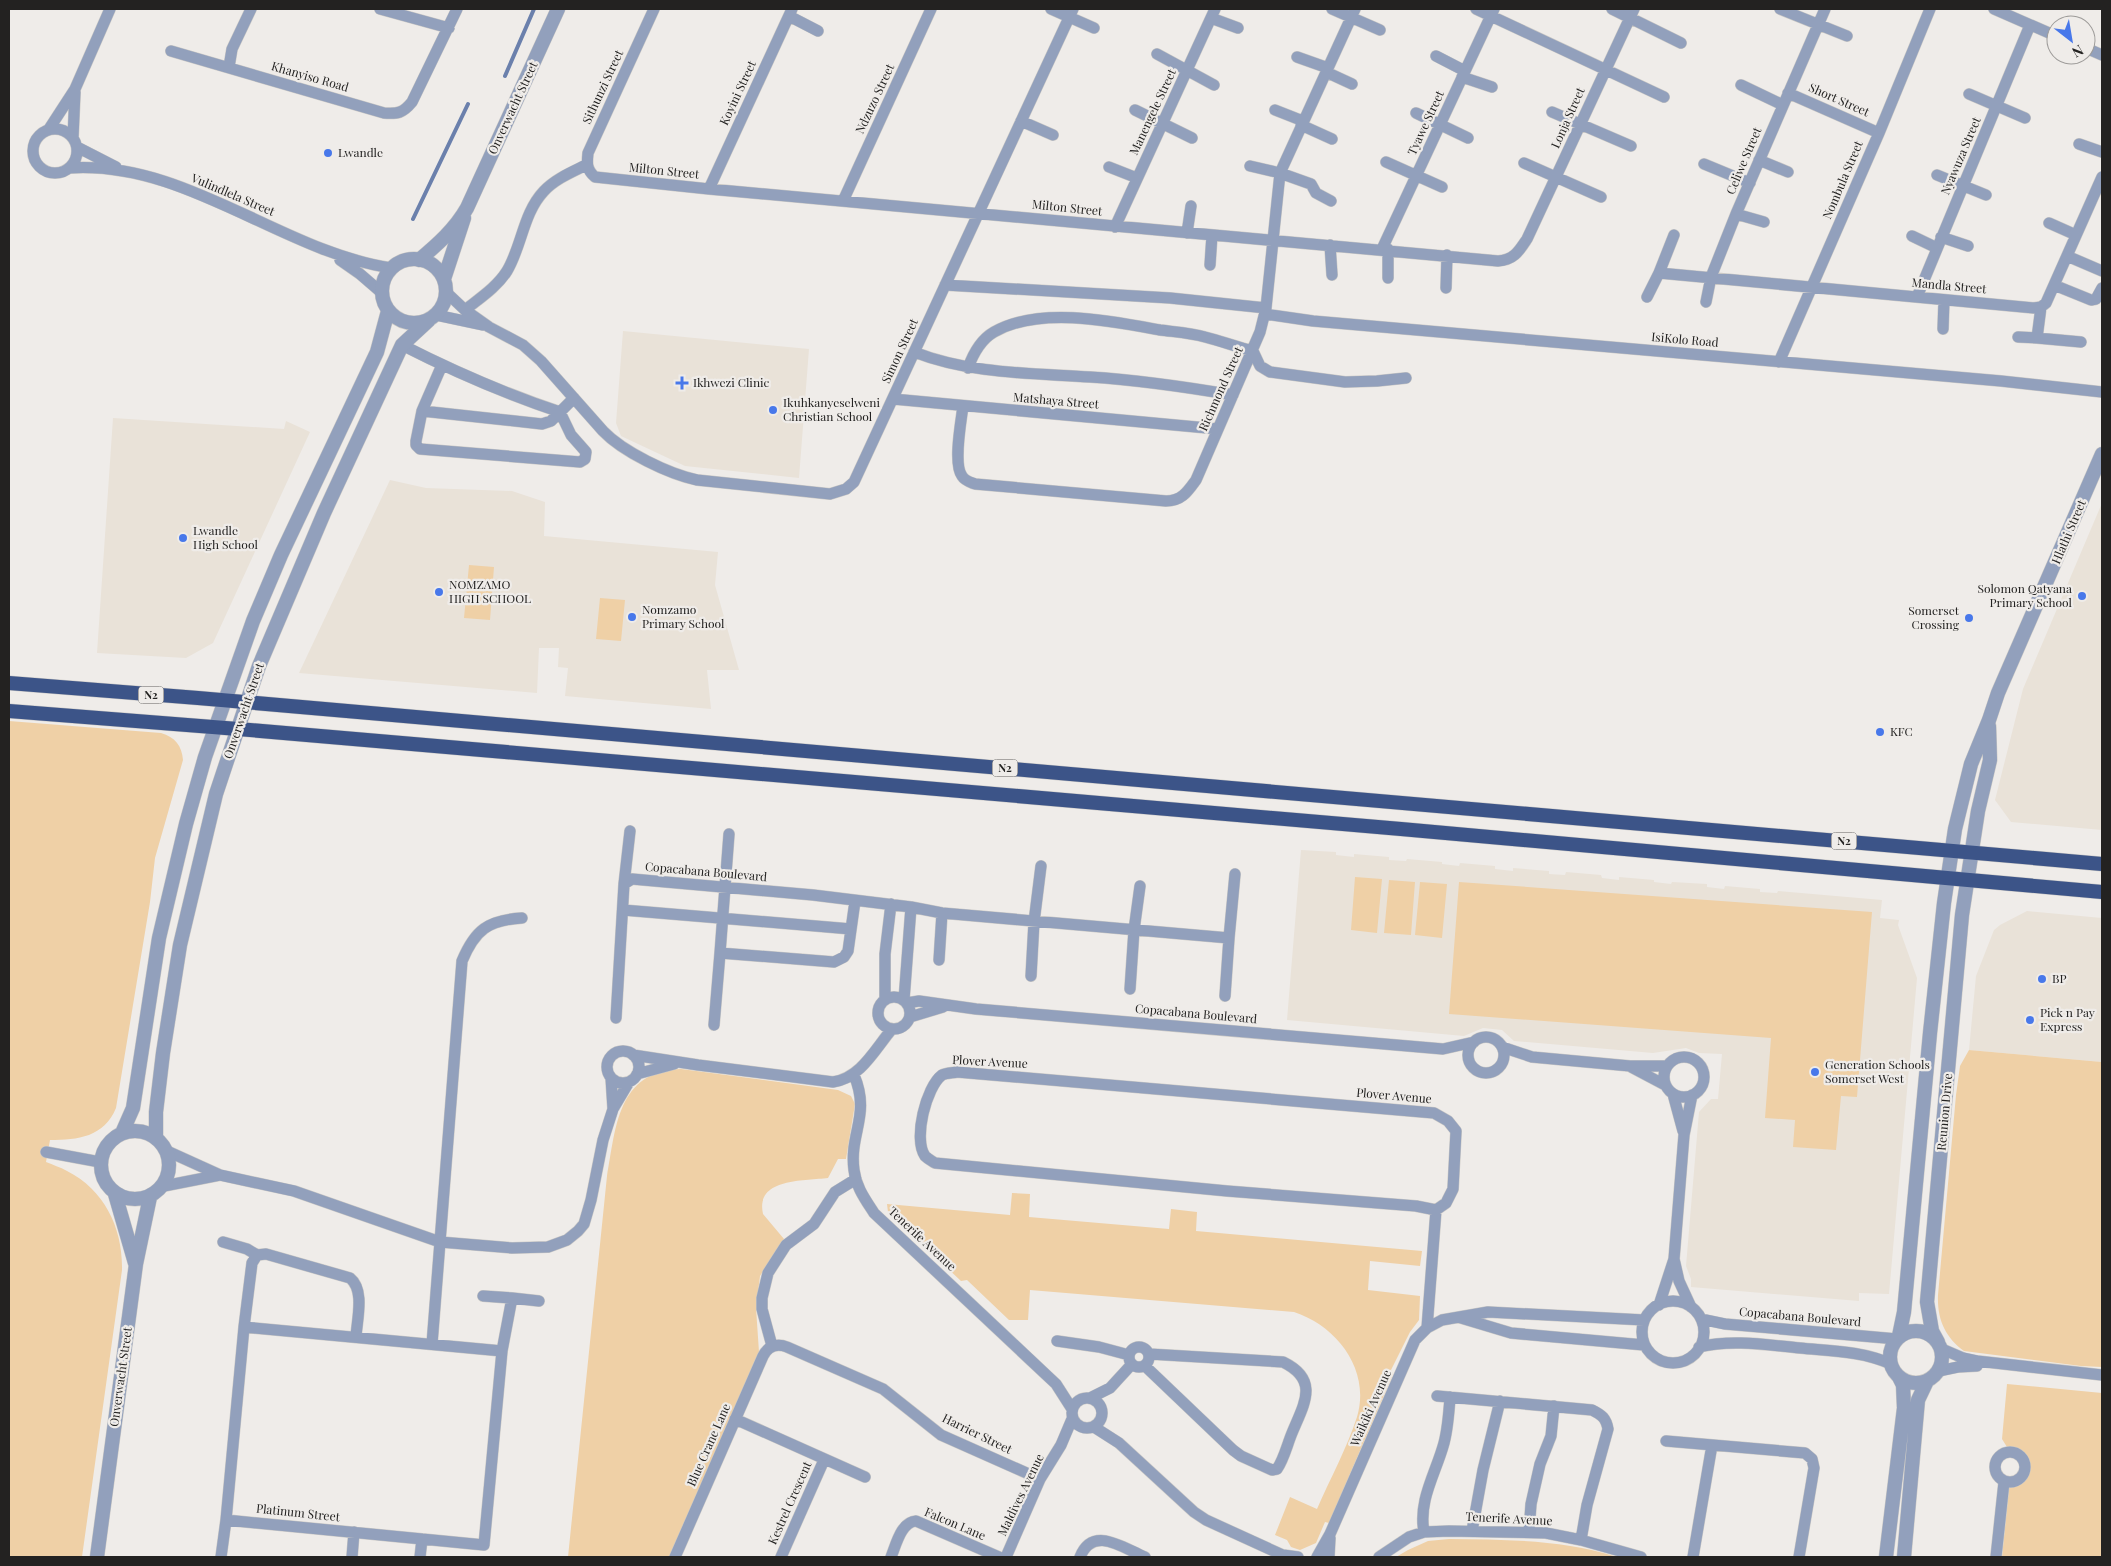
<svg xmlns="http://www.w3.org/2000/svg" width="2111" height="1566" font-family="'Playfair Display',serif">
<style>
.built{fill:#e9e2d8}
.green{fill:#efd0a6}
.lines{fill:none;stroke-linecap:round;stroke-linejoin:round}
.stream{stroke:#6b80ac;stroke-width:4}
.minor-casing{stroke:#cac8c5;stroke-width:12}
.tertiary-casing{stroke:#cac8c5;stroke-width:15}
.trunk-casing{stroke:#cac8c5;stroke-width:15}
.minor{stroke:#92a0bc;stroke-width:11}
.tertiary{stroke:#92a0bc;stroke-width:14}
.trunk{stroke:#3c5488;stroke-width:14}
.poi-dot{fill:#4878ea;stroke:#efece9;stroke-width:2}
.labels{text-anchor:middle;stroke-width:4.5;stroke-linejoin:round;paint-order:stroke}
.shield{fill:#efece9;stroke:#605f5d;stroke-width:1}
.shield-label{font-size:11px;font-weight:bold;fill:#232221}
.street-label{font-size:12px;fill:#232221;stroke:#efece9}
.poi-label{font-size:12px;fill:#232221;stroke:#efece9;text-anchor:start}
</style>
<rect width="100%" height="100%" fill="#efece9"/>
<path class="built" d="M 623,331 L 809,349 L 799,478 L 685,466 L 621,436 L 616,423 Z
M 113,418 L 284,429 L 286,421 L 310,432 L 213,643 L 186,658 L 97,653 Z
M 390,480 L 426,488 L 512,491 L 545,502 L 544,536 L 718,552 L 715,585 L 739,670 L 707,670 L 711,709 L 565,696 L 568,668 L 558,667 L 559,648 L 539,648 L 537,693 L 299,673 Z
M 2102,503 L 2102,830 L 2011,822 L 1995,800 L 2023,689 Z
M 1301,850 L 1336,852 L 1336,855 L 1354,857 L 1354,854 L 1389,857 L 1389,860 L 1406,861 L 1407,859 L 1442,862 L 1442,864 L 1459,866 L 1460,863 L 1495,866 L 1495,869 L 1513,871 L 1513,868 L 1549,871 L 1549,874 L 1565,875 L 1566,872 L 1601,875 L 1602,878 L 1619,880 L 1619,877 L 1654,880 L 1654,882 L 1671,884 L 1672,882 L 1707,884 L 1707,887 L 1724,889 L 1725,886 L 1760,889 L 1760,892 L 1777,893 L 1778,891 L 1882,900 L 1880,918 L 1899,920 L 1898,925 L 1917,978 L 1889,1294 L 1859,1293 L 1859,1301 L 1691,1287 L 1691,1279 L 1686,1266 L 1699,1112 L 1711,1099 L 1718,1099 L 1722,1054 L 1699,1053 L 1686,1048 L 1653,1053 L 1514,1041 L 1502,1030 L 1483,1028 L 1464,1036 L 1287,1020 Z
M 2027,911 L 2102,918 L 2102,1062 L 1969,1050 L 1976,976 L 1994,930 L 2000,925 Z"/>
<path class="green" d="M 469,565 L 494,567 L 490,620 L 464,618 Z
M 600,598 L 625,600 L 621,641 L 596,639 Z
M 9,721 L 161,733 C 175,737 182,746 183,760 L 155,858 L 150,902 L 116,1108 C 104,1137 78,1140 50,1140 L 46,1162 C 53,1165 60,1167 67,1171 C 105,1190 123,1229 122,1270 L 82,1557 L 9,1557 Z
M 1355,877 L 1382,879 L 1377,933 L 1351,930 Z
M 1389,880 L 1415,882 L 1411,935 L 1384,933 Z
M 1420,882 L 1447,884 L 1442,938 L 1415,935 Z
M 1459,882 L 1872,912 L 1857,1097 L 1841,1096 L 1836,1150 L 1793,1147 L 1795,1120 L 1765,1118 L 1771,1038 L 1449,1014 Z
M 1969,1050 L 2102,1062 L 2102,1367 L 2081,1366 L 1964,1351 C 1945,1337 1937,1319 1938,1295 L 1956,1095 L 1960,1066 Z
M 681,1069 L 838,1090 L 851,1096 L 855,1104 L 846,1159 L 838,1159 L 828,1178 C 804,1181 755,1178 763,1214 L 784,1239 L 760,1276 L 756,1308 L 759,1352 L 669,1557 L 568,1557 L 607,1176 C 616,1128 617,1071 681,1069 Z
M 1012,1193 L 1030,1194 L 1029,1217 L 1169,1229 L 1171,1209 L 1197,1212 L 1196,1231 L 1422,1251 L 1420,1266 L 1370,1261 L 1368,1290 L 1420,1296 L 1419,1320 L 1410,1332 L 1391,1370 L 1393,1374 L 1329,1523 L 1325,1522 L 1316,1543 L 1300,1550 L 1291,1547 L 1287,1540 L 1275,1535 L 1290,1497 L 1317,1509 C 1330,1479 1347,1448 1357,1417 C 1371,1370 1337,1326 1294,1312 L 1030,1290 L 1028,1320 L 1009,1320 L 967,1280 L 961,1281 L 888,1212 L 887,1204 L 1010,1215 Z
M 2007,1384 L 2102,1393 L 2102,1557 L 2002,1557 L 2009,1488 L 2023,1482 L 2029,1467 L 2023,1454 L 2007,1447 L 2002,1439 Z
M 1449,1539 C 1507,1540 1561,1539 1617,1557 L 1396,1557 L 1408,1550 L 1428,1541 Z"/>
<g class="lines">
<path class="stream" d="M 505,76 L 534,9
M 413,219 L 468,104"/>
<defs>
<path id="minor" d="M 380,9 L 449,28
M 654,9 L 588,153 C 587,163 586,169 595,177 L 709,189 L 1498,261 C 1514,260 1519,251 1527,239 L 1634,9
M 1051,9 L 1094,28
M 1332,9 L 1380,30
M 1476,9 L 1664,97
M 1612,9 L 1681,43
M 1780,9 L 1847,36
M 1994,9 L 2056,36
M 789,16 L 818,31
M 1211,18 L 1238,28
M 2086,48 L 2102,55
M 171,51 L 384,113 C 398,114 403,113 412,102 L 457,9
M 1157,54 L 1214,85
M 1436,56 L 1465,71
M 1297,57 L 1328,68
M 229,67 L 232,49 L 251,9
M 1326,72 L 1352,84
M 1462,77 L 1492,87
M 1741,85 L 1783,105
M 1788,93 L 1879,133
M 1969,94 L 2025,118
M 1135,110 L 1192,138
M 1275,110 L 1303,121
M 1552,112 L 1631,146
M 1416,113 L 1468,138
M 1021,121 L 1053,135
M 1301,125 L 1332,139
M33 151a22 22 0 1 1 44 0a22 22 0 1 1-44 0Z
M 49,129 L 75,89 L 110,9
M 73,138 L 75,92
M 2079,144 L 2102,152
M 77,147 L 116,167
M 1759,160 L 1788,172
M 1386,162 L 1442,187
M 1524,163 L 1601,197
M 1704,164 L 1750,183
M 1250,166 L 1280,173 L 1308,183 L 1311,184 L 1316,193 L 1331,201
M 1109,167 L 1137,178
M 69,168 C 186,160 280,251 391,268
M 1937,175 L 1986,195
M 709,189 L 792,9
M 843,201 L 931,9
M 1736,214 L 1764,222
M 2049,223 L 2076,235
M 1115,227 L 1215,9
M 1187,233 L 1191,206
M 1912,236 L 1937,248
M 1941,237 L 1968,246
M 1330,245 L 1332,275
M 1382,249 L 1494,9
M 2067,256 L 2102,271
M 340,260 L 360,274 L 382,293
M 1210,265 L 1212,235
M 1659,273 L 2034,308 L 2041,307 L 2046,303 L 2102,177
M 1388,278 L 1388,249
M 945,285 L 1170,298 L 1266,308
M 2054,285 L 2091,300 L 2096,299 L 2102,288
M 1446,288 L 1447,255
M 446,292 L 465,310 L 489,327 L 523,345 L 541,361 L 603,431 C 623,452 669,474 697,480 L 830,494 L 846,489 L 854,482 L 1073,9
M 1647,297 L 1659,273 L 1674,235
M 1917,297 L 2030,25
M 1706,302 L 1711,277 L 1736,214 L 1825,9
M 2041,307 L 2037,338 L 2081,342
M 465,310 C 480,298 497,287 507,271 C 522,246 523,213 544,191 C 555,179 572,172 586,165
M 1265,314 L 1313,321 L 2001,381 L 2102,392
M 436,315 L 483,325
M 1943,329 L 1944,300
M 2018,337 L 2037,338
M 402,345 C 453,371 506,394 560,412 L 571,435 L 586,452 L 585,459 L 580,462 L 420,449 L 416,445 L 416,441 L 422,411 L 442,365
M 914,352 C 970,374 1030,373 1090,377 C 1138,380 1186,387 1233,395
M 1779,362 L 1879,133 L 1930,9
M 968,368 C 973,354 980,340 994,332 C 1039,306 1112,321 1160,330 C 1175,332 1191,333 1205,337 C 1221,341 1237,347 1253,351 L 1260,366 L 1270,372 L 1345,382 L 1377,381 L 1406,378
M 893,399 L 1218,429
M 963,406 C 961,422 953,464 962,476 C 965,481 970,482 975,484 L 1166,501 C 1182,501 1188,491 1196,480 L 1260,332 L 1266,308 L 1280,173 L 1355,9
M 422,411 L 542,424 L 551,421 L 574,398
M 729,834 L 720,953 L 834,962 L 844,957 L 848,951 L 855,901
M 624,884 L 630,831
M 623,910 L 851,929
M 1229,938 L 1235,874
M 939,960 L 942,913
M 1031,976 L 1034,922 L 1041,866
M 1130,989 L 1134,930 L 1140,886
M878 1013a16 16 0 1 1 32 0a16 16 0 1 1-32 0Z
M 885,999 L 885,954 L 891,904
M 904,1000 L 911,907
M 907,1003 L 919,1001 L 976,1009 L 1443,1049 L 1474,1042
M 910,1017 L 943,1007
M 616,1018 L 624,884 L 632,879 L 813,895 L 911,907 L 942,913 L 1229,938 L 1225,996
M 714,1025 L 720,953
M1468 1055a18 18 0 1 1 36 0a18 18 0 1 1-36 0Z
M 1502,1047 L 1532,1057 L 1630,1066 L 1667,1066
M607 1067a16 16 0 1 1 32 0a16 16 0 1 1-32 0Z
M 633,1055 L 698,1065 L 833,1082 C 861,1078 875,1049 892,1029
M1664 1077a20 20 0 1 1 40 0a20 20 0 1 1-40 0Z
M 1631,1067 L 1665,1085
M 957,1072 L 1434,1113 L 1448,1121 L 1456,1131 L 1453,1189 L 1446,1203 L 1436,1210 L 1416,1206 L 1227,1191 L 935,1163 C 932,1161 928,1159 925,1156 C 913,1139 926,1087 942,1075 C 946,1073 952,1073 957,1072 Z
M 637,1074 L 674,1064
M 854,1075 C 871,1115 849,1133 854,1170 C 856,1187 865,1199 874,1213 L 1056,1384 L 1072,1409
M 611,1078 L 613,1109
M 1673,1094 L 1683,1131
M 167,1151 L 220,1175 L 294,1191 L 440,1242 L 512,1248 L 548,1247 L 567,1240 L 578,1231 L 584,1224 L 591,1200 L 603,1140 L 613,1109 L 629,1082
M 46,1152 L 100,1162
M 164,1186 L 220,1175
M 223,1242 L 247,1249 L 257,1255
M 483,1296 L 512,1298
M1642 1332a31 31 0 1 1 62 0a31 31 0 1 1-62 0Z
M 1659,1305 L 1674,1259
M 1691,1307 L 1679,1281 L 1674,1259 L 1684,1135 L 1692,1095
M 1461,1318 L 1511,1333 L 1644,1345
M 1701,1319 L 1725,1324 L 1897,1339
M 244,1327 L 252,1263 L 257,1255 L 266,1254 L 350,1278 C 365,1290 357,1319 356,1337
M 1427,1328 L 1436,1210
M 1057,1341 L 1099,1347 L 1129,1355
M 432,1344 L 462,961 C 475,930 488,920 522,918
M 772,1346 L 762,1309 L 762,1298 L 768,1273 L 786,1245 L 814,1224 L 835,1192 L 856,1179
M1129 1357a10 10 0 1 1 20 0a10 10 0 1 1-20 0Z
M 1699,1347 C 1732,1339 1767,1345 1800,1348 C 1831,1351 1862,1351 1891,1364
M 1942,1349 L 1963,1358 L 1977,1361 L 2102,1375
M 502,1351 L 244,1327 L 226,1520 L 484,1545 L 502,1351 L 512,1298 L 539,1301
M 1145,1366 L 1233,1450 L 1241,1456 L 1272,1470 L 1277,1469 C 1284,1459 1287,1445 1292,1433 C 1304,1404 1320,1380 1283,1362 L 1149,1354
M 1939,1371 L 1958,1367 L 1977,1366
M 1437,1396 L 1592,1410 C 1602,1415 1606,1418 1608,1429 L 1587,1505 L 1581,1540
M1072 1413a15 15 0 1 1 30 0a15 15 0 1 1-30 0Z
M 1090,1398 L 1110,1388 L 1132,1364
M 735,1419 L 865,1477
M 1094,1427 L 1119,1443 L 1194,1512 L 1206,1520 L 1287,1557
M 1666,1441 L 1805,1453 L 1812,1459 L 1814,1468 L 1799,1557
M1995 1467a15 15 0 1 1 30 0a15 15 0 1 1-30 0Z
M 1472,1531 L 1483,1470 L 1500,1401
M 1424,1532 C 1418,1500 1436,1473 1444,1443 C 1448,1428 1449,1412 1450,1397
M 1529,1532 L 1531,1504 L 1540,1464 L 1551,1436 L 1554,1406
M 1283,1555 L 1298,1557
M 221,1557 L 226,1520
M 352,1557 L 354,1532
M 420,1557 L 422,1539
M 675,1557 L 763,1356 C 768,1346 777,1343 787,1347 L 883,1389 L 941,1435 L 1040,1479
M 781,1557 L 824,1460
M 891,1557 C 896,1545 901,1522 916,1521 L 999,1557
M 1006,1557 L 1040,1479 L 1061,1445 L 1072,1419
M 1080,1557 C 1093,1525 1123,1548 1145,1557
M 1317,1557 L 1330,1534 L 1415,1340 L 1427,1328 L 1442,1320 L 1488,1312 L 1644,1320
M 1329,1557 L 1330,1538
M 1379,1557 L 1409,1537 L 1424,1532 L 1449,1531 L 1546,1533 L 1581,1540 L 1641,1557
M 1693,1557 L 1712,1445
M 1996,1557 L 2004,1482"/>
<path id="tertiary" d="M382 291a32 32 0 1 1 64 0a32 32 0 1 1-64 0Z
M 419,260 C 438,244 455,229 467,208 L 558,9
M 444,279 L 464,218
M101 1165a34 34 0 1 1 68 0a34 34 0 1 1-68 0Z
M 122,1133 L 133,1108 L 159,938 L 186,824 L 205,757 L 253,621 L 281,555 L 377,352 L 388,311
M 156,1137 L 156,1112 L 163,1053 L 180,945 L 216,794 L 227,761 L 259,666 L 324,513 L 402,345 L 429,320
M 115,1194 L 135,1263
M1890 1357a26 26 0 1 1 52 0a26 26 0 1 1-52 0Z
M 1899,1336 L 1904,1312 L 1930,1033 L 1944,903 L 1955,829 L 1971,764 L 1989,720 L 1998,693 L 2102,454
M 1938,1342 L 1932,1331 L 1927,1302 L 1962,915 L 1978,811 L 1990,760 L 1989,726
M 97,1557 L 136,1264 L 150,1197
M 1886,1557 L 1904,1408 L 1903,1385 L 1899,1377
M 1904,1557 L 1918,1400 L 1927,1381"/>
<path id="trunk" d="M 9,683 L 198,698 L 2102,864
M 9,711 L 238,729 L 1401,829 L 2102,892"/>
</defs>
<use href="#minor" class="minor-casing"/>
<use href="#tertiary" class="tertiary-casing"/>
<use href="#trunk" class="trunk-casing"/>
<use href="#minor" class="minor"/>
<use href="#tertiary" class="tertiary"/>
<use href="#trunk" class="trunk"/>
</g>
<g class="poi-dot">
<circle cx="328" cy="153" r="5"/>
<path d="M679.5 375.5h5v5h5v5h-5v5h-5v-5h-5v-5h5z"/>
<circle cx="773" cy="410" r="5"/>
<circle cx="183" cy="538" r="5"/>
<circle cx="439" cy="592" r="5"/>
<circle cx="2082" cy="596" r="5"/>
<circle cx="632" cy="617" r="5"/>
<circle cx="1969" cy="618" r="5"/>
<circle cx="1880" cy="732" r="5"/>
<circle cx="2042" cy="979" r="5"/>
<circle cx="2030" cy="1020" r="5"/>
<circle cx="1815" cy="1072" r="5"/>
</g>
<g class="labels">
<g class="shield">
<rect x="138.5" y="686.5" width="25" height="17" rx="4"/>
<rect x="992.5" y="759.5" width="25" height="17" rx="4"/>
<rect x="1831.5" y="832.5" width="25" height="17" rx="4"/>
</g>
<g class="shield-label">
<text x="151" y="699">N2</text>
<text x="1005" y="772">N2</text>
<text x="1844" y="845">N2</text>
</g>
<g class="street-label">
<text transform="translate(310 77) rotate(16)" y="4">Khanyiso Road</text>
<text transform="translate(603 87) rotate(-65)" y="4">Sithunzi Street</text>
<text transform="translate(738 93) rotate(-65)" y="4">Koyini Street</text>
<text transform="translate(875 99) rotate(-65)" y="4">Ndzuzo Street</text>
<text transform="translate(1839 100) rotate(24)" y="4">Short Street</text>
<text transform="translate(513 108) rotate(-65)" y="4">Onverwacht Street</text>
<text transform="translate(1153 112) rotate(-65)" y="4">Manengele Street</text>
<text transform="translate(1568 118) rotate(-66)" y="4">Lonja Street</text>
<text transform="translate(1426 123) rotate(-65)" y="4">Tyawe Street</text>
<text transform="translate(1961 156) rotate(-67)" y="4">Nyawuza Street</text>
<text transform="translate(1744 161) rotate(-67)" y="4">Celiwe Street</text>
<text transform="translate(664 171) rotate(6)" y="4">Milton Street</text>
<text transform="translate(1843 180) rotate(-67)" y="4">Nombula Street</text>
<text transform="translate(233 195) rotate(23)" y="4">Vulindlela Street</text>
<text transform="translate(1067 208) rotate(6)" y="4">Milton Street</text>
<text transform="translate(1949 286) rotate(5)" y="4">Mandla Street</text>
<text transform="translate(1685 340) rotate(5)" y="4">IsiKolo Road</text>
<text transform="translate(900 351) rotate(-65)" y="4">Simon Street</text>
<text transform="translate(1221 389) rotate(-66)" y="4">Richmond Street</text>
<text transform="translate(1056 401) rotate(5)" y="4">Matshaya Street</text>
<text transform="translate(2069 532) rotate(-67)" y="4">Hlathi Street</text>
<text transform="translate(244 711) rotate(-71)" y="4">Onverwacht Street</text>
<text transform="translate(706 872) rotate(5)" y="4">Copacabana Boulevard</text>
<text transform="translate(1196 1014) rotate(5)" y="4">Copacabana Boulevard</text>
<text transform="translate(990 1062) rotate(3)" y="4">Plover Avenue</text>
<text transform="translate(1394 1096) rotate(5)" y="4">Plover Avenue</text>
<text transform="translate(1945 1112) rotate(-85)" y="4">Reunion Drive</text>
<text transform="translate(922 1239) rotate(43)" y="4">Tenerife Avenue</text>
<text transform="translate(1800 1317) rotate(5)" y="4">Copacabana Boulevard</text>
<text transform="translate(121 1377) rotate(-82)" y="4">Onverwacht Street</text>
<text transform="translate(1371 1408) rotate(-66)" y="4">Waikiki Avenue</text>
<text transform="translate(977 1434) rotate(26)" y="4">Harrier Street</text>
<text transform="translate(709 1445) rotate(-66)" y="4">Blue Crane Lane</text>
<text transform="translate(1021 1495) rotate(-64)" y="4">Maldives Avenue</text>
<text transform="translate(790 1503) rotate(-66)" y="4">Kestrel Crescent</text>
<text transform="translate(298 1513) rotate(6)" y="4">Platinum Street</text>
<text transform="translate(1509 1519) rotate(3)" y="4">Tenerife Avenue</text>
<text transform="translate(955 1524) rotate(23)" y="4">Falcon Lane</text>
</g>
<g class="poi-label">
<text x="338" y="157">Lwandle</text>
<text x="693" y="387">Ikhwezi Clinic</text>
<text x="783" y="407">Ikuhkanyeselweni<tspan x="783" dy="14">Christian School</tspan></text>
<text x="193" y="535">Lwandle<tspan x="193" dy="14">High School</tspan></text>
<text x="449" y="589">NOMZAMO<tspan x="449" dy="14">HIGH SCHOOL</tspan></text>
<text x="2072" y="593" text-anchor="end">Solomon Qatyana<tspan x="2072" dy="14">Primary School</tspan></text>
<text x="642" y="614">Nomzamo<tspan x="642" dy="14">Primary School</tspan></text>
<text x="1959" y="615" text-anchor="end">Somerset<tspan x="1959" dy="14">Crossing</tspan></text>
<text x="1890" y="736">KFC</text>
<text x="2052" y="983">BP</text>
<text x="2040" y="1017">Pick n Pay<tspan x="2040" dy="14">Express</tspan></text>
<text x="1825" y="1069">Generation Schools<tspan x="1825" dy="14">Somerset West</tspan></text>
</g>
</g>
<rect width="2111" height="1566" fill="none" stroke="#232221" stroke-width="20"/>
<g transform="translate(2071 40) rotate(149)"><circle r="24" fill="#efece9" stroke="#9d9b99"/>
<path d="M0-4L9 19L0 12L-9 19Z" fill="#4878ea"/>
<text y="-8" font-size="14" font-weight="bold" text-anchor="middle" fill="#232221">N</text>
</g>
</svg>
